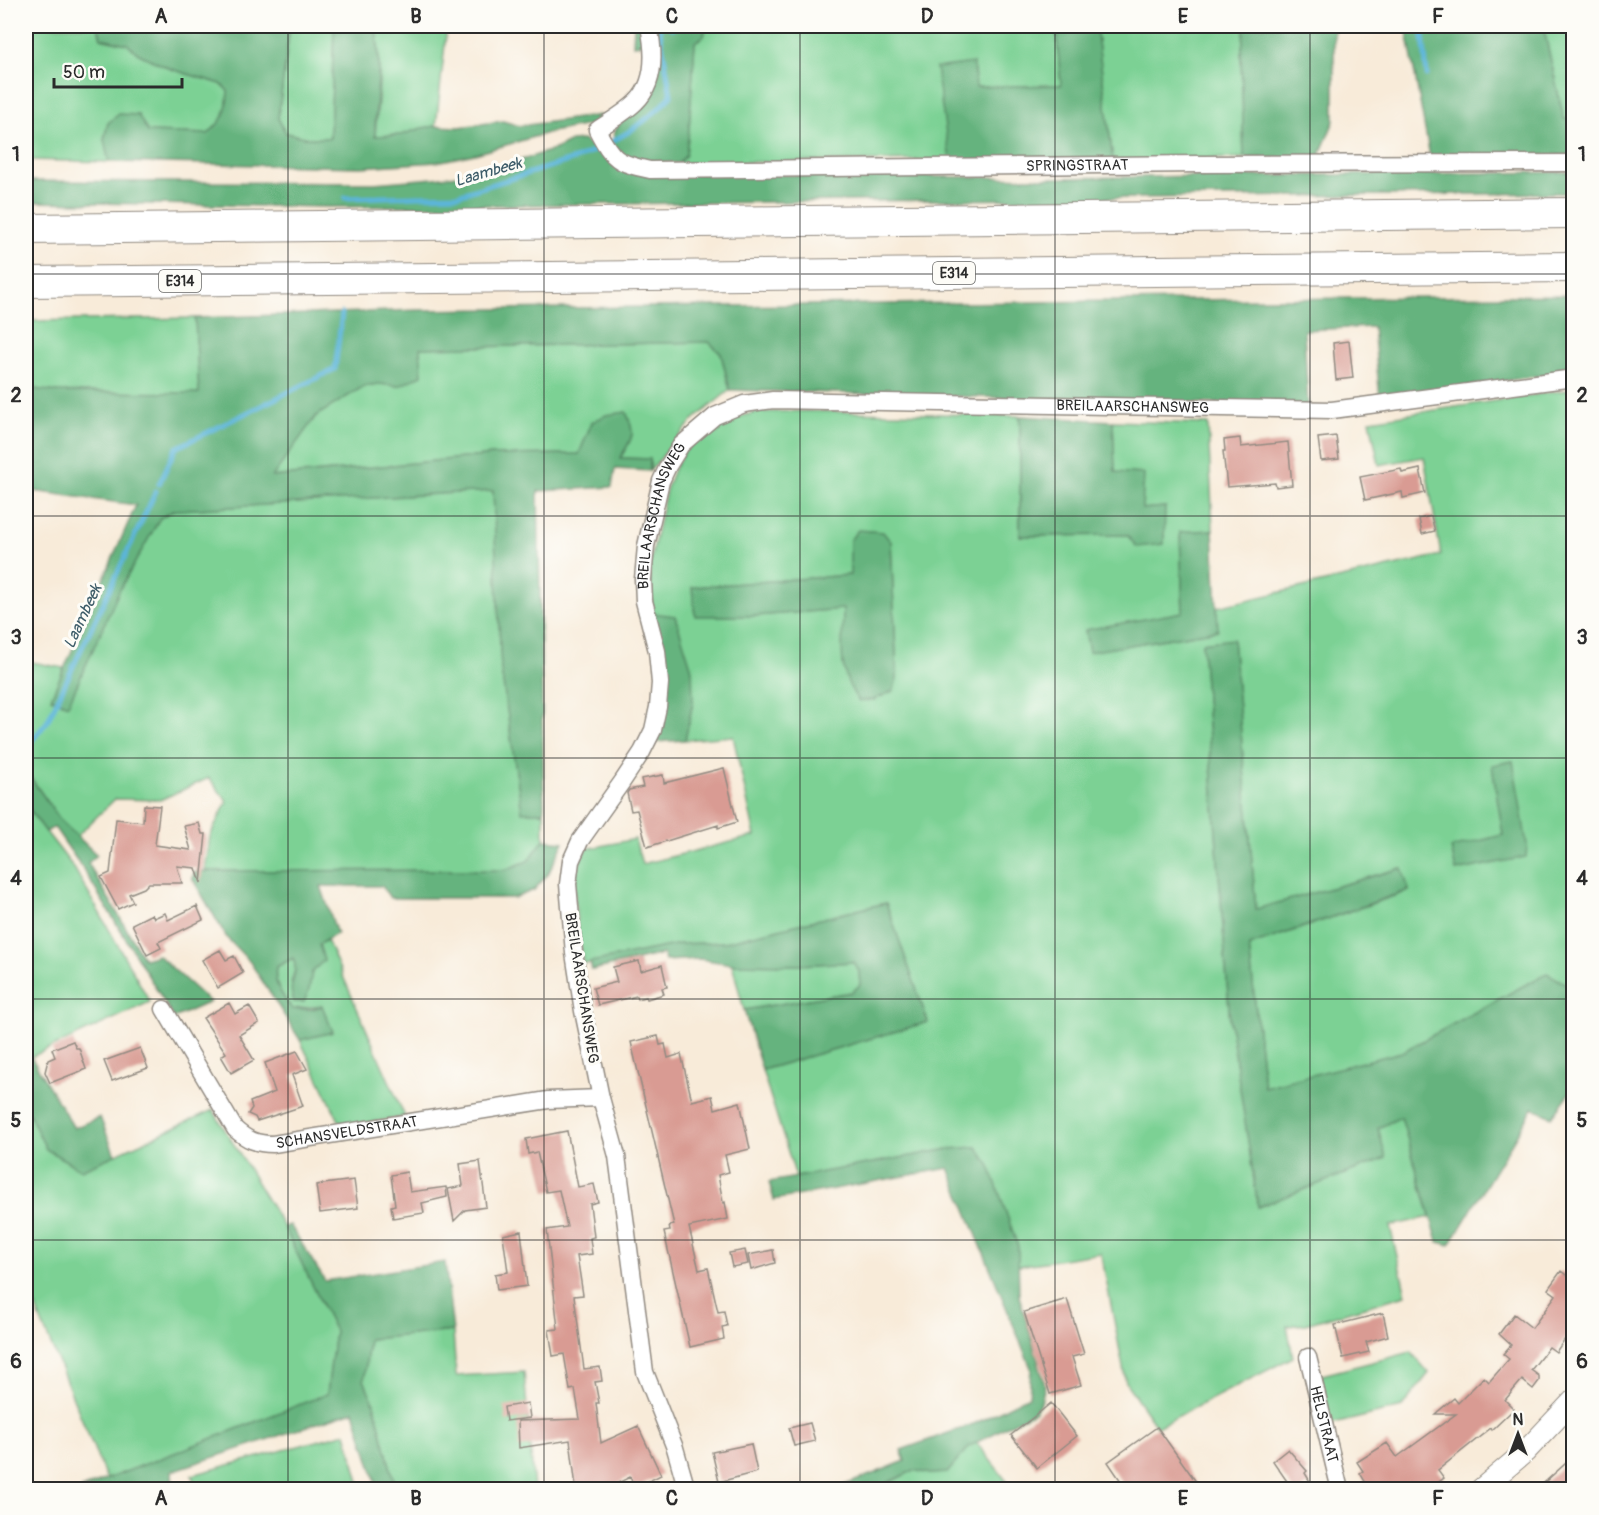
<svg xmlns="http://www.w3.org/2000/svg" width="1599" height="1515" font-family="Pangolin,sans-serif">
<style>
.green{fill:#7cd194;stroke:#547e60;stroke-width:1.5;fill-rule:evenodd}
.forest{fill:#65b37e;stroke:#486f54;stroke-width:1.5}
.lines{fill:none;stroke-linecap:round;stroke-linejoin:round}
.stream{stroke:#5bb5d9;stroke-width:5}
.building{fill:#d99b93}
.minor-casing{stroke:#928b82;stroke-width:19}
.tertiary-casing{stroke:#928b82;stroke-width:23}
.motorway-casing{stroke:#928b82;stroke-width:32}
.minor{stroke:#fff;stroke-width:16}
.tertiary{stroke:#fff;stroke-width:21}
.motorway{stroke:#fff;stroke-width:30}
.grid{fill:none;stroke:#2b2b2b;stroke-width:1.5;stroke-opacity:0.55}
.labels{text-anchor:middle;stroke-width:6;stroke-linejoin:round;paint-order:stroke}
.shield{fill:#fdfcf7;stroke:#6a6a68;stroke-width:1.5}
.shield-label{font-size:14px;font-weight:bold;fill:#2b2b2b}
.street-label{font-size:15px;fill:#2b2b2b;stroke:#fdfcf7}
.water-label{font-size:16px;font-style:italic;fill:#3c5b68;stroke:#fdfcf7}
.neatline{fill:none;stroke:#2b2b2b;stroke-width:2}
.grid-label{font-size:20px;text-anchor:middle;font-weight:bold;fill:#2b2b2b}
</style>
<rect width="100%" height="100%" fill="#fdfcf7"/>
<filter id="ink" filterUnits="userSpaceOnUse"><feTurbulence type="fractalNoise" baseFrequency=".0167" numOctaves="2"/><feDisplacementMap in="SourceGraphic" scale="12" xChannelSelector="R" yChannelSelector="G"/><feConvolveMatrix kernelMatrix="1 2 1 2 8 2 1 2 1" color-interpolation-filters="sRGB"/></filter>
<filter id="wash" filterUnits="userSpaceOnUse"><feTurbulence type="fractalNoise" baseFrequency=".008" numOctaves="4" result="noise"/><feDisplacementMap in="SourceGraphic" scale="24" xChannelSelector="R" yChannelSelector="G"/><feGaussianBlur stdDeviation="1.35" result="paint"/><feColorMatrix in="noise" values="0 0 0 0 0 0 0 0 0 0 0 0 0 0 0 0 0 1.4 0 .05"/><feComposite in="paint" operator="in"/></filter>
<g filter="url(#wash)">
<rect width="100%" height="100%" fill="#f8ebd9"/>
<path class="green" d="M 26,26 L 98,26 L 101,38 L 127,44 L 139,54 L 171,69 L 221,84 L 228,91 C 227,113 225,119 208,134 L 147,132 L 138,115 L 108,123 L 104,140 L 109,162 L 26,160 Z
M 290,26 L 343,26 L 334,29 L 330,138 L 309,138 L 286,133 L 278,118 Z
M 375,26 L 447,26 L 436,126 L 422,128 L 401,135 L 375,136 C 378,99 383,61 375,26 Z
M 706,26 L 1056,26 L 1061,85 L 976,87 L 950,160 L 679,163 L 689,129 L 695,42 L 704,36 Z
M 1096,26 L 1245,26 L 1241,56 L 1244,158 L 1113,161 Z
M 1543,26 L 1573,26 L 1573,119 L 1564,119 Z
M 195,318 L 199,393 L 58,392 L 26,388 L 26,321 Z
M 709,342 L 721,354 L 730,390 L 693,420 L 650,471 L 650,459 L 620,458 C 633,438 636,435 626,412 L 592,422 L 579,454 L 494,455 L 271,477 L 315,416 L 364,386 L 379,384 L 399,386 L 420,348 Z
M 1573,389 L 1573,988 L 1547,973 L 1402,1052 L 1264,1088 L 1249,946 L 1409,891 L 1401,868 L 1256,910 L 1233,640 L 1202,643 L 1230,1022 L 1258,1207 L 1386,1158 L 1378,1128 L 1401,1116 L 1430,1217 L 1390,1226 L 1406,1295 L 1306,1324 L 1287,1326 L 1293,1357 L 1157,1427 L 1126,1383 L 1101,1253 L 1018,1266 L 1018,1247 L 977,1147 L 949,1149 L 796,1177 L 762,1070 L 928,1022 L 886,903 L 725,942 L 680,944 L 583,964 C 579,927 565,882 586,849 L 635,839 L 642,864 L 755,836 L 733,736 L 685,740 L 693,702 L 652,613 L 650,564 L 666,490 L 674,469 L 684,452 L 709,427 L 730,419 L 757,412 L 807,411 L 1020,416 L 1020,536 L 1127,535 L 1165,507 L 1142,509 L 1115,473 L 1113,421 L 1208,424 L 1213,530 L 1180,532 L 1183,612 L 1085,630 L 1089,652 L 1217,630 L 1217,607 L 1441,555 L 1424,457 L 1379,465 L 1370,420 ZM 891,542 L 897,678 L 893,691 L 843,663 L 843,609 L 755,616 L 695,615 L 692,587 L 850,575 ZM 1503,835 L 1456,870 L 1452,848 Z
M 494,491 L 501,669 L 522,811 L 544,812 L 544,840 L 528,861 L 505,870 L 205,871 L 210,836 L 227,801 L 209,778 L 160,800 L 115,799 L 76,837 L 61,821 L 26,771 L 26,661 L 64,668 L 51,698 L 68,705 L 119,591 L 160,518 L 174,510 C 281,505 387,496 494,491 Z
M 26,806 L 74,868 L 150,1002 L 31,1057 L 26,1039 Z
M 327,940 L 405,1117 L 342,1127 L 300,1040 L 333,1032 L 322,1006 L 292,1009 C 282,994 273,986 276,967 L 293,958 L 296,966 L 291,983 L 310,980 L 319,944 Z
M 853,962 L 859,971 L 860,985 L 852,992 L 744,1010 L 732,964 L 797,965 Z
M 26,1107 L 46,1149 L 81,1170 L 213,1110 L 284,1227 L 335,1331 L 327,1394 L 107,1480 L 26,1284 Z
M 453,1331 L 456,1376 L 524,1372 L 534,1489 L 396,1489 L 374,1404 L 364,1380 L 369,1339 Z
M 1411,1352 L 1429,1373 L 1402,1407 L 1330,1425 L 1318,1376 Z
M 346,1433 L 361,1489 L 196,1489 L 192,1475 Z
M 976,1442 L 1013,1489 L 875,1490 L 914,1470 L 930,1474 L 947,1473 L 969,1446 Z"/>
<path class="forest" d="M 98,26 L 153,26 L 155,28 L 228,30 L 231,26 L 290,26 L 278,118 L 286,133 L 309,138 L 330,138 L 334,29 L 343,26 L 375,26 C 383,62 375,99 375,136 L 401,135 L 422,128 L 436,126 L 459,127 L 503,121 L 520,126 L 600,115 L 601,123 L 551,132 L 475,154 L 437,162 L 361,167 L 109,162 L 104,140 L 108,123 L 119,114 L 138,115 L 148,132 L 208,134 C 224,119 227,113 228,91 L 221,84 L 171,69 L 139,54 L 127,44 L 101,38 Z
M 634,26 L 706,26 L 704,36 L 695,42 L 689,129 L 686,155 L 679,163 C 661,162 603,164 615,131 C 618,124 626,119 629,112 C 640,90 647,66 656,43 L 633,45 Z
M 1056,26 L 1096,26 L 1113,161 L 950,160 L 936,68 L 973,63 L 976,87 L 1061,85 Z
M 1245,26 L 1334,26 L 1334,121 L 1318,159 L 1244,158 L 1241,56 Z
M 1406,26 L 1543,26 L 1564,119 L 1573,119 L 1573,155 L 1430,157 Z
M 583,140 C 600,150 609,164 628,173 L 1047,178 L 1574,172 L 1573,193 L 330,207 L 26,202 L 26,181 L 374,183 L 434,178 L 488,171 L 555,149 L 571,141 Z
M 1573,295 L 1573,371 L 1380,399 L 1373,327 L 1304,330 L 1308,406 L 730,390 L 721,354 L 709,342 L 420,348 L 422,375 L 399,386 L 379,384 L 364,386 L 316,416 L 272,477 L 494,455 L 579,454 L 592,422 L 606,415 L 626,412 C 636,434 633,438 620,458 L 650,459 L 650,471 L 615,469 L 612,487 L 538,491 L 544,812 L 522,812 L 501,669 L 493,491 C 387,496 281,505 174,510 L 160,518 L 119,591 L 68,705 L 51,698 L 136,505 L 26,490 L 26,388 L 58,392 L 199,393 L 195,318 L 418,310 Z
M 1020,416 L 1113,421 L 1115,472 L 1144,474 L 1142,509 L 1165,507 L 1164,544 L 1137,547 L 1127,535 L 1020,536 Z
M 858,530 L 883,532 L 891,542 L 897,678 L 893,691 L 874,700 L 859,701 C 836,673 843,642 843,609 L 755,616 L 695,616 L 692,587 L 850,575 L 850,540 Z
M 1213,530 L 1218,630 L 1089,652 L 1085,630 L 1183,612 L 1180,532 Z
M 652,613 L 675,616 L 692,670 L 693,702 L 685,740 L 656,742 L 665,704 Z
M 1233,639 L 1256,909 L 1402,868 L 1409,890 L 1249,946 L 1264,1087 L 1402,1052 L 1547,973 L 1573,988 L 1573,1089 L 1552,1117 L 1533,1108 L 1450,1245 L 1438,1242 L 1401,1117 L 1378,1128 L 1386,1158 L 1258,1207 L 1230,1022 L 1202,643 Z
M 1513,761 L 1527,845 L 1526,857 L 1456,871 L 1451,848 L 1503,835 L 1492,765 Z
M 26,771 L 61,821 L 97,855 L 88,863 L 144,959 L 158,955 L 210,1002 L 174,1018 L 83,869 L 54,827 L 46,832 L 26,805 Z
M 544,840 L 564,842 L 548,874 L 534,890 L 514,898 L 390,898 L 382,886 L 321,886 L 337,934 L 319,944 L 324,960 L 312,972 L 309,990 L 304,1002 L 294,1002 C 286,984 300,975 293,958 L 276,967 C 273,986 282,994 292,1009 L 312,1009 L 322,1006 L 333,1032 L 300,1040 L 250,962 L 227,938 L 192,878 L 195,872 L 205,871 L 505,870 L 528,861 Z
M 886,903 L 928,1022 L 762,1070 L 744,1010 L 852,992 L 860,985 L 859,971 L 853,962 L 797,965 L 732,964 L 699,959 L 665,961 L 663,954 L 592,970 L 590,962 L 680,944 L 725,942 Z
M 26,1039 L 31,1057 L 74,1128 L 100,1117 L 115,1155 L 81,1170 L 46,1149 L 26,1107 Z
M 977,1147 L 990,1166 L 1018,1247 L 1019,1296 L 1045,1385 L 1041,1402 L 1034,1412 L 970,1446 L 947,1473 L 930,1474 L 914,1470 L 875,1489 L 835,1489 L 905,1461 L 901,1450 L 976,1423 L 1029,1396 L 1031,1368 L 949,1168 L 774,1200 L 769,1182 L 949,1149 Z
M 290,1225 L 325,1281 L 445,1262 L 453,1331 L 369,1339 L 364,1380 L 374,1404 L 396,1489 L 378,1489 L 354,1411 L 172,1471 L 173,1489 L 81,1489 L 327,1394 L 335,1331 L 284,1227 Z"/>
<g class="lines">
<path class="stream" d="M 669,26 L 673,28 L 676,26
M 1422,26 L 1427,75
M 611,142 C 634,130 653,116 671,96 L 659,26
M 345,198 L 458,195 L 578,158 L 599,148
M 159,484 L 176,448 L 335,369 L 342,313
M 26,748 L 47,722 L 156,491"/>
</g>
<g id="blocks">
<path class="building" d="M 1349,341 L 1353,378 L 1336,380 L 1333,343 Z
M 1336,436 L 1339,459 L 1321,461 L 1318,438 Z
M 1240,438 L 1241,447 L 1288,442 L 1292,485 L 1276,487 L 1275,483 L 1227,487 L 1223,451 L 1225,451 L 1224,440 Z
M 1401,469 L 1402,473 L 1420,469 L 1425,493 L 1403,498 L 1402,492 L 1365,500 L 1360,477 Z
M 1431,516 L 1435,531 L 1422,534 L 1419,519 Z
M 724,768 L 737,822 L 718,828 L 718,825 L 647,847 L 637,810 L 631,811 L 627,793 L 629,790 L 643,787 L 641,779 L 663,775 L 664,783 Z
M 144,805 L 160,806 L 155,845 L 191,850 L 184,826 L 199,823 L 202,834 L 206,834 L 201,883 L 196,868 L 177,866 L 182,883 L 149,883 L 144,888 L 129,894 L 133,902 L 118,909 L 101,877 L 110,873 L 116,819 L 143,822 Z
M 197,906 L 203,920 L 158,942 L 161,948 L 147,955 L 132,924 L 152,914 L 154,918 L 165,913 L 168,920 Z
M 220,950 L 226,960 L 234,956 L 243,973 L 218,988 L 202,960 Z
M 639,961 L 641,971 L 662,965 L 667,987 L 662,988 L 664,994 L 647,999 L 646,997 L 638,999 L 637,996 L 598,1005 L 593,988 L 617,982 L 613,967 Z
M 229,1003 L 235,1014 L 249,1006 L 259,1023 L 239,1035 L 254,1060 L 231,1073 L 221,1056 L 226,1053 L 203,1018 Z
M 658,1036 L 660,1045 L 665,1044 L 668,1058 L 681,1054 L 692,1101 L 712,1096 L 715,1109 L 740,1102 L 750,1149 L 725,1155 L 729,1172 L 718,1175 L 723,1203 L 725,1202 L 728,1219 L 689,1227 L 699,1270 L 708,1268 L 718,1312 L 724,1311 L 727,1326 L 722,1327 L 724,1339 L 690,1347 L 664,1232 L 670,1231 L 669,1226 L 674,1225 L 631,1042 Z
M 73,1041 L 76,1048 L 79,1048 L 86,1069 L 50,1083 L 45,1072 L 48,1060 L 55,1057 L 52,1049 Z
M 140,1048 L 148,1068 L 112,1081 L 104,1061 Z
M 297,1051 L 307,1069 L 292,1075 L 303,1106 L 257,1121 L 255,1117 L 248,1114 L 252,1108 L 250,1102 L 275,1092 L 265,1063 Z
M 567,1131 L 578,1187 L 594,1184 L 598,1202 L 590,1204 L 594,1237 L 590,1238 L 592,1254 L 577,1256 L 583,1295 L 574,1296 L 584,1369 L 600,1367 L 602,1381 L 595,1382 L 599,1403 L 596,1403 L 601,1443 L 638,1426 L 661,1475 L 639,1486 L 638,1484 L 634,1486 L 630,1477 L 606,1489 L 605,1485 L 596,1489 L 594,1485 L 576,1487 L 570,1440 L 519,1448 L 518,1421 L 580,1419 L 575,1389 L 570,1390 L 564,1354 L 553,1356 L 549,1330 L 558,1329 L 547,1230 L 567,1227 L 559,1190 L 546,1192 L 537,1152 L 528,1154 L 526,1139 Z
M 480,1161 L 486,1207 L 465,1210 L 454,1221 L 448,1189 L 463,1186 L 460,1164 Z
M 407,1172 L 410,1192 L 446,1187 L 447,1197 L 422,1203 L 424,1213 L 393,1218 L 391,1206 L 395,1205 L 391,1175 Z
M 354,1180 L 358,1208 L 320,1213 L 316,1185 Z
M 521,1231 L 527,1286 L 497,1290 L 495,1274 L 508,1272 L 503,1235 Z
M 745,1250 L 748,1264 L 732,1267 L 729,1253 Z
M 773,1250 L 775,1263 L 751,1270 L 748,1255 Z
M 1561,1271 L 1574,1281 L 1574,1341 L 1567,1336 L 1556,1352 L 1549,1347 L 1531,1370 L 1539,1376 L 1539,1381 L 1533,1389 L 1522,1380 L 1505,1400 L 1514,1409 L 1492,1430 L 1491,1428 L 1438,1470 L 1444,1478 L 1428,1490 L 1370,1490 L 1360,1473 L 1363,1471 L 1357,1462 L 1387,1443 L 1397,1457 L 1456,1414 L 1435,1414 L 1454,1398 L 1458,1403 L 1484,1377 L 1489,1382 L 1509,1359 L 1503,1354 L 1511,1345 L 1499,1334 L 1514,1314 L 1532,1328 L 1556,1295 L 1548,1289 Z
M 1067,1299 L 1084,1354 L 1072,1357 L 1081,1385 L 1050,1394 L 1024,1312 Z
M 1383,1313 L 1388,1336 L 1366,1342 L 1369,1352 L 1343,1358 L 1335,1325 Z
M 528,1403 L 530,1418 L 506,1421 L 504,1407 Z
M 1051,1403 L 1077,1436 L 1037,1468 L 1011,1435 Z
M 810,1423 L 815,1441 L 794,1446 L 789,1428 Z
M 1157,1427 L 1202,1490 L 1127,1490 L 1108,1462 Z
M 751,1444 L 757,1472 L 719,1482 L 712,1452 Z
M 1288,1449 L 1307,1471 L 1305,1473 L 1311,1483 L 1301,1490 L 1293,1490 L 1273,1461 Z
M 1574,1456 L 1574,1490 L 1536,1490 Z"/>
</g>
</g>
<g filter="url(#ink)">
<use href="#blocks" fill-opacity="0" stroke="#928b82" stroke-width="1.5"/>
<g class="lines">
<defs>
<g id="minor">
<path id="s1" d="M 649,26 C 654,50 656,83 636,102 C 625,113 610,121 597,130 C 613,160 617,163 650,170 L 1198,164 L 1574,163"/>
<path id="s2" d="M 164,1009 L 235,1129 C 247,1140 257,1144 273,1144 L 548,1100 L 601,1098"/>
<path id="s3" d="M 1308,1357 L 1340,1490"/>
<path id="s4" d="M 687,1490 L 675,1448 L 645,1372 L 617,1156 L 601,1098 L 583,1011 L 574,953 L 568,884 L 571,861 L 580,841 L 622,782 L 642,752 L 653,730 L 658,707 L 660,683 L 657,651 L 644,601 L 643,579 L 646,546 L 661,481 L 668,466 L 681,445 L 715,416 L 744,404 L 773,400 L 1332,410 L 1574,378"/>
</g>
<path id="tertiary" d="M 1480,1490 L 1525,1452 L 1574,1400"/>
<path id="motorway" d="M 26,229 L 1574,213
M 26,282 L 1574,267"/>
</defs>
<use href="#minor" class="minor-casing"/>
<use href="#tertiary" class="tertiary-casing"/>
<use href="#motorway" class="motorway-casing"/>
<use href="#minor" class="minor"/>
<use href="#tertiary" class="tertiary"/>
<use href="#motorway" class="motorway"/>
</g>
</g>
<path class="grid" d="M 288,26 L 288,1490M 544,26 L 544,1490M 800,26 L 800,1490M 1055,26 L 1055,1490M 1310,26 L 1310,1490M 26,274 L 1574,274M 26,516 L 1574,516M 26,758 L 1574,758M 26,999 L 1574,999M 26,1240 L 1574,1240"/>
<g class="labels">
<g class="shield">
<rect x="933" y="262" width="42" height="22" rx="4.5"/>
<rect x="159" y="270" width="42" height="22" rx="4.5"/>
</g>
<g class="shield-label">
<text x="954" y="278">E314</text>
<text x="180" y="286">E314</text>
</g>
<g class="street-label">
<text dy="5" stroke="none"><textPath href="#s1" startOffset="626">SPRINGSTRAAT</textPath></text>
<text dy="5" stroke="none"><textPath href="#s4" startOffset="1558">BREILAARSCHANSWEG</textPath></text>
<text dy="5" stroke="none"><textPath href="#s4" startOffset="1018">BREILAARSCHANSWEG</textPath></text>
<text transform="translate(582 988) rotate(81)" y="5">BREILAARSCHANSWEG</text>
<text dy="5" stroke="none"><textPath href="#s2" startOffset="256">SCHANSVELDSTRAAT</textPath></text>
<text dy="5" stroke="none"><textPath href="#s3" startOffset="69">HELSTRAAT</textPath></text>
</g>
<g class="water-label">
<text transform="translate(488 171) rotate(-16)" y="6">Laambeek</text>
<text transform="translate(82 616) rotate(-65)" y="6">Laambeek</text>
</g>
</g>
<rect width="1599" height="1515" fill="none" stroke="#fdfcf7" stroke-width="66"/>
<g transform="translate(1518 1434)" stroke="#fdfcf7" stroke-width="4.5" paint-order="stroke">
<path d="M0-4.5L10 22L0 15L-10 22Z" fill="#2b2b2b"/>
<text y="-9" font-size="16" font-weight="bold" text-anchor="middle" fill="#2b2b2b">N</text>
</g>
<path d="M54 78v9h128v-9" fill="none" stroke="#2b2b2b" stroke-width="3"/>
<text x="63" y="78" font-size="18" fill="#2b2b2b" stroke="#fdfcf7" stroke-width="4.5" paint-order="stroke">50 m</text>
<rect x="33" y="33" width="1533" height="1449" class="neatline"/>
<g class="grid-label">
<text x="161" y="23">A</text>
<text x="416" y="23">B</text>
<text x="672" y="23">C</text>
<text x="927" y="23">D</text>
<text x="1183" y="23">E</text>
<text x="1438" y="23">F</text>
<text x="16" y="161">1</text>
<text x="1582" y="161">1</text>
<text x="16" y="402">2</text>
<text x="1582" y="402">2</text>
<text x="16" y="644">3</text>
<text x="1582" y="644">3</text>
<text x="16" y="885">4</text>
<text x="1582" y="885">4</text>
<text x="16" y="1127">5</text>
<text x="1582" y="1127">5</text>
<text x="16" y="1368">6</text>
<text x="1582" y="1368">6</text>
<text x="161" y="1505">A</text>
<text x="416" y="1505">B</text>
<text x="672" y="1505">C</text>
<text x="927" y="1505">D</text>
<text x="1183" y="1505">E</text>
<text x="1438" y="1505">F</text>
</g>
</svg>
